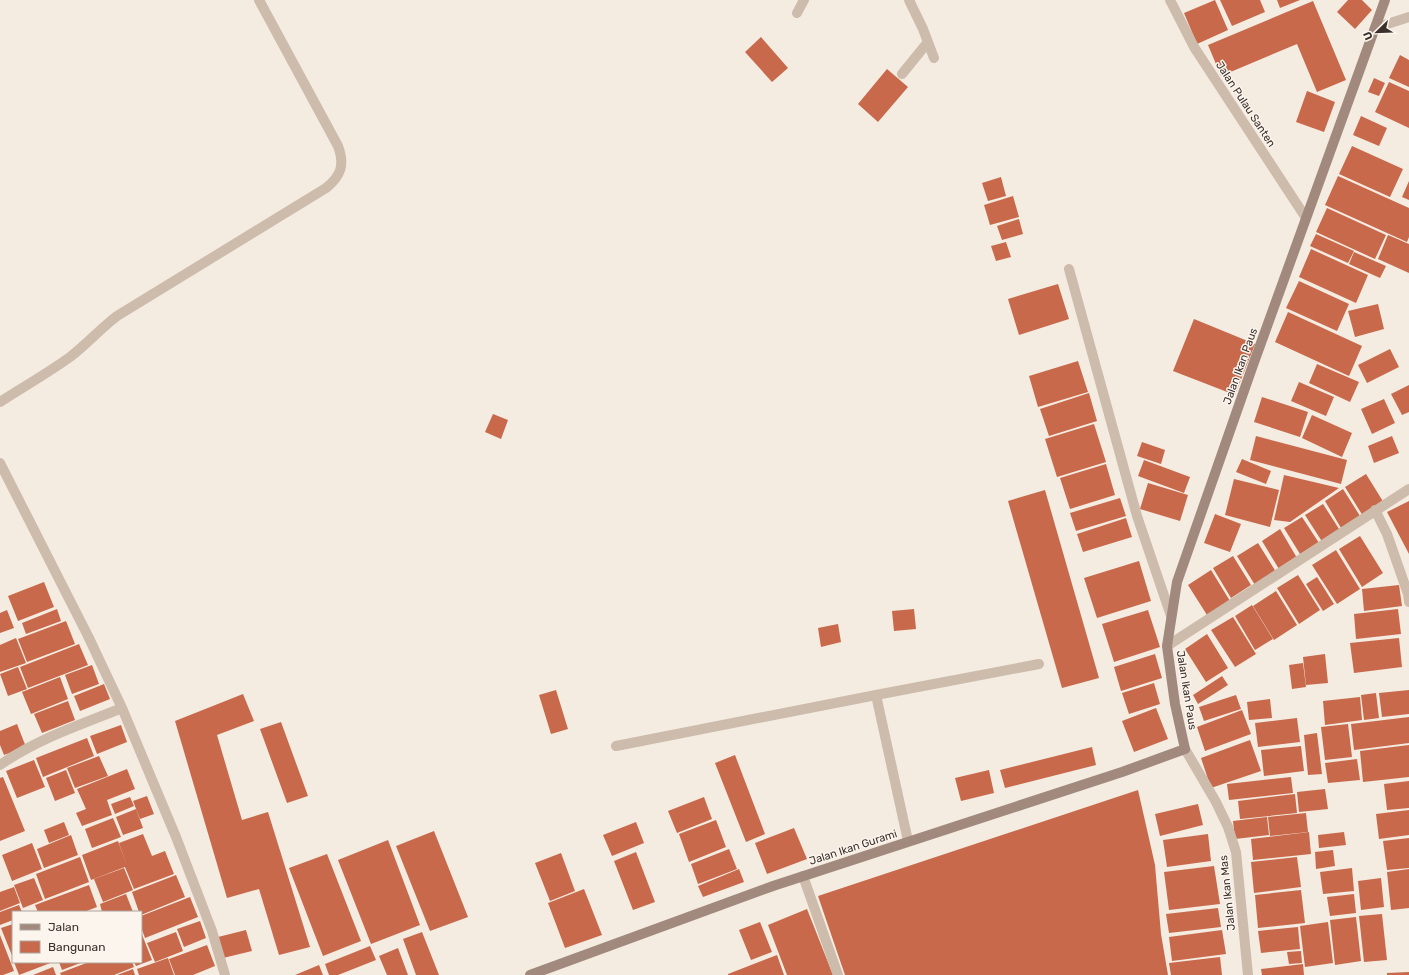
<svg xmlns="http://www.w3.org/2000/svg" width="1409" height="975" font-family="Rubik,sans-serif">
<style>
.building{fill:#c8694b}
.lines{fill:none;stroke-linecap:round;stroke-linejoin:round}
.service{stroke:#cdbbac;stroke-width:10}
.minor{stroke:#cdbbac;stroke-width:10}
.tertiary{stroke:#cdbbac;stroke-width:10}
.secondary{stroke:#a18a7d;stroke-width:10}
.labels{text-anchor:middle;stroke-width:3;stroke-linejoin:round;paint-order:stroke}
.street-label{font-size:11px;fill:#3b302b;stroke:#fbf5ee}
</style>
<rect width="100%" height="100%" fill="#f4ebe1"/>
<path class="building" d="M 1215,0 L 1228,30 L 1197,44 L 1184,13 Z
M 1220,0 L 1260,0 L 1265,12 L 1232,26 Z
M 1277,0 L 1300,0 L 1280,8 Z
M 1348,0 L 1362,0 L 1372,10 L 1355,29 L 1337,12 Z
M 1313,1 L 1346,80 L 1317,92 L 1297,44 L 1221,76 L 1208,45 Z
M 761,37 L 788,68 L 772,82 L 745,52 Z
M 1400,55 L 1409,60 L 1409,87 L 1389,78 Z
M 887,69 L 908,87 L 878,122 L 858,104 Z
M 1374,78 L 1385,83 L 1379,96 L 1368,92 Z
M 1389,82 L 1409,91 L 1409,128 L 1375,112 Z
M 1307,91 L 1335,102 L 1324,132 L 1296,122 Z
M 1361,116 L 1387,128 L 1379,146 L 1353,135 Z
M 1352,146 L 1403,169 L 1390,197 L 1339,174 Z
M 1338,176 L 1409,208 L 1409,237 L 1407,242 L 1325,205 Z
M 1001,177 L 1006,196 L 988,201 L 982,183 Z
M 1409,181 L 1409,200 L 1402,197 Z
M 1013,196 L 1019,217 L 990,225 L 984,205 Z
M 1327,208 L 1386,235 L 1375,259 L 1316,232 Z
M 1019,219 L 1023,234 L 1002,240 L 997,226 Z
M 1316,234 L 1354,251 L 1348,263 L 1310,246 Z
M 1388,235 L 1409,244 L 1409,273 L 1378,259 Z
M 1006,242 L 1011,257 L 996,261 L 991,246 Z
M 1311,249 L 1368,275 L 1356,303 L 1299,277 Z
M 1354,252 L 1386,266 L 1380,278 L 1349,264 Z
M 1299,281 L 1349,304 L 1337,331 L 1286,308 Z
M 1058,284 L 1069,319 L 1019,335 L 1008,299 Z
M 1378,304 L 1384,329 L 1355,337 L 1348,311 Z
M 1288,312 L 1362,346 L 1349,376 L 1275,342 Z
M 1194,319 L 1255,344 L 1235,395 L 1173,371 Z
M 1390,349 L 1399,367 L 1367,383 L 1358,365 Z
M 1078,361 L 1088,392 L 1038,407 L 1029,376 Z
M 1317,364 L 1359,382 L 1350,402 L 1309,383 Z
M 1299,382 L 1334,397 L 1326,416 L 1291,401 Z
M 1409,385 L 1409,412 L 1402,415 L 1391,394 Z
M 1089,393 L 1097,421 L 1049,436 L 1040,409 Z
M 1262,397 L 1308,412 L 1300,437 L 1254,422 Z
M 1384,399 L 1395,423 L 1372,434 L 1361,409 Z
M 493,414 L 508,420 L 501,439 L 485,432 Z
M 1312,415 L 1352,433 L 1342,457 L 1302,438 Z
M 1094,424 L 1106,462 L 1057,477 L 1045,439 Z
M 1256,436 L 1347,460 L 1341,484 L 1250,460 Z
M 1392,436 L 1399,453 L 1374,463 L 1368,446 Z
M 1142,442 L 1165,450 L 1161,464 L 1137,456 Z
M 1242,459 L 1271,471 L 1266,484 L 1236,472 Z
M 1144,460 L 1190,477 L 1184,493 L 1138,476 Z
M 1106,464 L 1115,495 L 1070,509 L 1060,478 Z
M 1366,474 L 1384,503 L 1363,516 L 1345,487 Z
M 1284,475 L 1339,488 L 1290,522 L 1274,520 Z
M 1234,479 L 1279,490 L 1270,527 L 1225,515 Z
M 1148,483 L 1188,495 L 1180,521 L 1140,509 Z
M 1343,489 L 1360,516 L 1341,528 L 1325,501 Z
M 1045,490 L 1099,678 L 1062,688 L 1008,501 Z
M 1120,498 L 1126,516 L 1076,531 L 1070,513 Z
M 1409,501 L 1409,554 L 1387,512 Z
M 1323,504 L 1341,532 L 1323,543 L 1305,515 Z
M 1215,514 L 1241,524 L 1230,552 L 1204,543 Z
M 1302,517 L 1319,543 L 1300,554 L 1284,528 Z
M 1126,518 L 1132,537 L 1083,552 L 1077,534 Z
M 1280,529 L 1297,558 L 1279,569 L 1262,541 Z
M 1360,536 L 1383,573 L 1362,587 L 1339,549 Z
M 1258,543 L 1276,572 L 1255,585 L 1237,556 Z
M 1336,550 L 1360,589 L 1337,604 L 1312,565 Z
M 1233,556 L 1251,585 L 1231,598 L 1213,568 Z
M 1139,561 L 1151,601 L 1097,618 L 1084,578 Z
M 1211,570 L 1230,601 L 1207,615 L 1188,585 Z
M 1298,575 L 1320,610 L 1299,624 L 1277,588 Z
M 1317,577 L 1334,604 L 1323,611 L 1306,584 Z
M 44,582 L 54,607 L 18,621 L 8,596 Z
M 1399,585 L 1402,606 L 1364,611 L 1362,589 Z
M 1276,591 L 1297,625 L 1274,640 L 1253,606 Z
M 1252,605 L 1273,639 L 1255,650 L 1235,616 Z
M 57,609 L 61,621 L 26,634 L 22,623 Z
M 914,609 L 916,629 L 894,631 L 892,611 Z
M 1398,609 L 1401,634 L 1356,639 L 1354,614 Z
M 7,610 L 14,628 L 0,633 L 0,613 Z
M 1148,610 L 1160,647 L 1114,662 L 1102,624 Z
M 1233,617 L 1256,654 L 1235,667 L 1211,630 Z
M 66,621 L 75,644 L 27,662 L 18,639 Z
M 838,624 L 841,642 L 821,647 L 818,628 Z
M 1207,634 L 1228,668 L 1206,682 L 1185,649 Z
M 16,638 L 26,663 L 0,672 L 0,645 Z
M 1399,638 L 1402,667 L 1354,673 L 1350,643 Z
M 79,644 L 88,665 L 28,688 L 20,667 Z
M 1155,654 L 1162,678 L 1121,691 L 1114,667 Z
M 1325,654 L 1328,683 L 1306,685 L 1303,657 Z
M 1303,663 L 1306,687 L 1292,689 L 1289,665 Z
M 92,665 L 99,684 L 72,694 L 65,675 Z
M 18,667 L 27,689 L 8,696 L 0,674 Z
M 1222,676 L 1228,685 L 1198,704 L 1193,695 Z
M 60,677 L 68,699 L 31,714 L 22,692 Z
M 1154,683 L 1160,704 L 1129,714 L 1122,693 Z
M 104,684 L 110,699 L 80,711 L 74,696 Z
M 556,690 L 568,729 L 551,734 L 539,695 Z
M 1409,690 L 1409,714 L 1382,717 L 1379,693 Z
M 1376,693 L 1379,718 L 1364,720 L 1361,695 Z
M 243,694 L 254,721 L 217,735 L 242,820 L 268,812 L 310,947 L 279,955 L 259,889 L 227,898 L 175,721 Z
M 1236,695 L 1241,709 L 1204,721 L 1199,707 Z
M 1360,697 L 1362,720 L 1325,725 L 1323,701 Z
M 1270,699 L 1272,718 L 1249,720 L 1247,702 Z
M 68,701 L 75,720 L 42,733 L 34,714 Z
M 1156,708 L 1168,739 L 1134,752 L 1122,721 Z
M 1242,710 L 1251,734 L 1205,751 L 1197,727 Z
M 1409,717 L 1409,743 L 1354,750 L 1351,724 Z
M 1297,718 L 1300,742 L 1258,747 L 1255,723 Z
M 281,722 L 308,796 L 287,803 L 260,729 Z
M 17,724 L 26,747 L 4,755 L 0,745 L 0,731 Z
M 1348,724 L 1352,757 L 1325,760 L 1321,727 Z
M 121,725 L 127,742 L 97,754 L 90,736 Z
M 1317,733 L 1322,774 L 1308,775 L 1304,735 Z
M 87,738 L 94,756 L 43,777 L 36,758 Z
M 1250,740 L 1261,771 L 1211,788 L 1201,758 Z
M 1409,745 L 1409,777 L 1363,782 L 1360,751 Z
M 1301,746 L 1304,771 L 1264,776 L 1261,750 Z
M 1092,747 L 1096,765 L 1005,788 L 1000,770 Z
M 735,755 L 765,834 L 746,842 L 715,763 Z
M 99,756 L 108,776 L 75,788 L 67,768 Z
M 1357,759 L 1360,780 L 1328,783 L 1325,763 Z
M 34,760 L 45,787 L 17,798 L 6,771 Z
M 127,769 L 135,789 L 107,800 L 112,815 L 82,826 L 76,813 L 86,809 L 77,789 Z
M 66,770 L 75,793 L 55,801 L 46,778 Z
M 989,770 L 994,793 L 961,801 L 955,778 Z
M 3,777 L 25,831 L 0,841 L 0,778 Z
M 1291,777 L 1293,793 L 1229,800 L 1227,784 Z
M 1409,781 L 1409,808 L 1387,810 L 1384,784 Z
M 1325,789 L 1328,809 L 1299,812 L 1297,792 Z
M 1138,790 L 1155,865 L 1161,934 L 1168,975 L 845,975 L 818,896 Z
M 1295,794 L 1297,813 L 1240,819 L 1238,801 Z
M 147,796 L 154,814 L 140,819 L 133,801 Z
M 130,797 L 134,806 L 115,814 L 111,804 Z
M 704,797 L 712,819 L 677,833 L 668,811 Z
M 1198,804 L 1203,825 L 1160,836 L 1155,814 Z
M 136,809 L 143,828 L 123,835 L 116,817 Z
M 1409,810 L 1409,835 L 1379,839 L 1376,814 Z
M 1306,813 L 1308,832 L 1270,836 L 1268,817 Z
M 1267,817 L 1269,835 L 1235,839 L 1233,821 Z
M 113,818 L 121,837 L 92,848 L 85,829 Z
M 716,820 L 726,847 L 689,862 L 679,834 Z
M 64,822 L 69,835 L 49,843 L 44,830 Z
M 636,822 L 644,843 L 612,856 L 603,835 Z
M 794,828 L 807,859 L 767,874 L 755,843 Z
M 434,831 L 468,917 L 430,931 L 396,846 Z
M 1309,832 L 1311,854 L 1253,860 L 1251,839 Z
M 1344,832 L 1346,845 L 1319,848 L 1318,835 Z
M 143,834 L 152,856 L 165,851 L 174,874 L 134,889 L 125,867 L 91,880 L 82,855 L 118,841 L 127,866 L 119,843 Z
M 1208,834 L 1211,861 L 1167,867 L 1163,840 Z
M 71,835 L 78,855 L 44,868 L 37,849 Z
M 1409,838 L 1409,868 L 1387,870 L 1383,841 Z
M 388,840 L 420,925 L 371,944 L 338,860 Z
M 32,843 L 42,869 L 12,881 L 2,855 Z
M 729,849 L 737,869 L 698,884 L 691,864 Z
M 1333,850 L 1335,866 L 1316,869 L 1315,852 Z
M 636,852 L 655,902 L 633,910 L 614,861 Z
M 561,853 L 575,891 L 550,901 L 535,863 Z
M 327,854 L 361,941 L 323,956 L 289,868 Z
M 80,857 L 89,882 L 45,899 L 36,874 Z
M 1297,857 L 1301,887 L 1254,893 L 1251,862 Z
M 1214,866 L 1220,904 L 1169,910 L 1164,872 Z
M 124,868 L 133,890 L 103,902 L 94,879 Z
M 1352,868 L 1354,891 L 1323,894 L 1320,872 Z
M 739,869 L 744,882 L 703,897 L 698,886 Z
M 1409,869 L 1409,908 L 1391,910 L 1387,872 Z
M 176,875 L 185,897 L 141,915 L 141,912 L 139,912 L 132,892 Z
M 34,878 L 43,900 L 23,908 L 14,885 Z
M 1381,878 L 1384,907 L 1361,910 L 1358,881 Z
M 89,885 L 97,907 L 84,912 L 38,912 L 35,905 Z
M 14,887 L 20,903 L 0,911 L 0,892 Z
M 584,889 L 602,935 L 565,948 L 548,903 Z
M 1301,890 L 1305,923 L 1258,928 L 1255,895 Z
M 126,894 L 133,912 L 102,912 L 100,904 Z
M 1354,894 L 1356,913 L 1330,916 L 1327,897 Z
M 190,897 L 198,917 L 145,938 L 141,927 L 141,916 Z
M 19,905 L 22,912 L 13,912 L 13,920 L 0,925 L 0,912 Z
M 1218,908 L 1221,927 L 1169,933 L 1166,914 Z
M 807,909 L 833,975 L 787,975 L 768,925 Z
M 1382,914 L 1387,960 L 1364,962 L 1359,916 Z
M 1356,917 L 1361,961 L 1335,965 L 1330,920 Z
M 200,921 L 206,938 L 184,947 L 177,929 Z
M 760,922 L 772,952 L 751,960 L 739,930 Z
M 1328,922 L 1333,963 L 1305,967 L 1300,926 Z
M 13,924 L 13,958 L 1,928 Z
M 1298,927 L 1300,949 L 1261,953 L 1258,931 Z
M 246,930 L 252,951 L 223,958 L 218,937 Z
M 1222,930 L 1226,954 L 1172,961 L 1169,937 Z
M 141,932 L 152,960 L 136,966 L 134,962 L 141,962 Z
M 176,932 L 183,951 L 155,962 L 147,943 Z
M 422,932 L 439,975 L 416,975 L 403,939 Z
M 0,935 L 14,971 L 3,975 L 0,975 Z
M 207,945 L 215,966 L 193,975 L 175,975 L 169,959 Z
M 370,946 L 376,960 L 338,975 L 329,975 L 325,964 Z
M 398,948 L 408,975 L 387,975 L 379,956 Z
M 1301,951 L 1302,963 L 1289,964 L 1287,952 Z
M 777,955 L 784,975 L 728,975 L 728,974 Z
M 1220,957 L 1222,975 L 1171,975 L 1169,963 Z
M 168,958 L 174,975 L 139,975 L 137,969 Z
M 14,962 L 53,962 L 19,975 Z
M 59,962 L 83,962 L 62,970 Z
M 89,962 L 132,962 L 134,967 L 114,975 L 61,975 L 60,973 Z
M 1303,964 L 1304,975 L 1262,975 L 1261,969 Z
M 319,965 L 323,975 L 295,975 Z
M 53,967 L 56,975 L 33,975 Z
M 133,969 L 135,975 L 117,975 Z
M 1409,972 L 1409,975 L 1387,975 L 1387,973 Z"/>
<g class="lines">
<path class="service" d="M 909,0 L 923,29 L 934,58
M 797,13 L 804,0
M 902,74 L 928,42
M 876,695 L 1039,664
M 616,746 L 876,695 L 908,841"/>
<path class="minor" d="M 1170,0 L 1194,47 L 1306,218
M 1375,28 L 1409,17
M 1069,269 L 1137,516 L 1171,616
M 0,402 C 23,387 48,373 70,357 C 87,344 100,329 117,316 L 326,188 C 341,176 345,165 338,146 L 259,0
M 0,463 L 88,636 L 122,708 L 176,837 L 212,931 L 225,975
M 1375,510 L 1387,534 L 1408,594 L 1409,602
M 1167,646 L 1409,489
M 0,765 C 37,739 80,725 122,708
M 803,876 L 838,975"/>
<path class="tertiary" d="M 1185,749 L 1216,802 L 1228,827 L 1236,852 L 1248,975"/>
<path class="secondary" d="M 530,975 L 773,886 L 1122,772 L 1185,749 L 1175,704 L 1167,646 L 1177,582 L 1253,365 L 1385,0"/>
</g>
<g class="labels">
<g class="street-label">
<text transform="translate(1246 104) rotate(57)" y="4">Jalan Pulau Santen</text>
<text transform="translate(1240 366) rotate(-70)" y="4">Jalan Ikan Paus</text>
<text transform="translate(1187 690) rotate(81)" y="4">Jalan Ikan Paus</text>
<text transform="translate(853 847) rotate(-18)" y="4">Jalan Ikan Gurami</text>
<text transform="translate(1227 893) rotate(-96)" y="4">Jalan Ikan Mas</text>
</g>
</g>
<rect x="12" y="911" width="130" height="52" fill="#fbf5ee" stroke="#aea6a0"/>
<rect x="20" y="924" width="20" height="6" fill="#a18a7d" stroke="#aea6a0"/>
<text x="48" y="931" font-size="12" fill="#3b302b">Jalan</text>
<rect x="20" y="941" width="20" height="12" fill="#c8694b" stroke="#aea6a0"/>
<text x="48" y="951" font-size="12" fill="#3b302b">Bangunan</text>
<g transform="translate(1377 32) rotate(247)" stroke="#fbf5ee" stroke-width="3" paint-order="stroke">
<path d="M0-3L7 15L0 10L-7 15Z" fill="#3b302b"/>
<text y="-6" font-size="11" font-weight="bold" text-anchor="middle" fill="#3b302b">U</text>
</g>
</svg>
